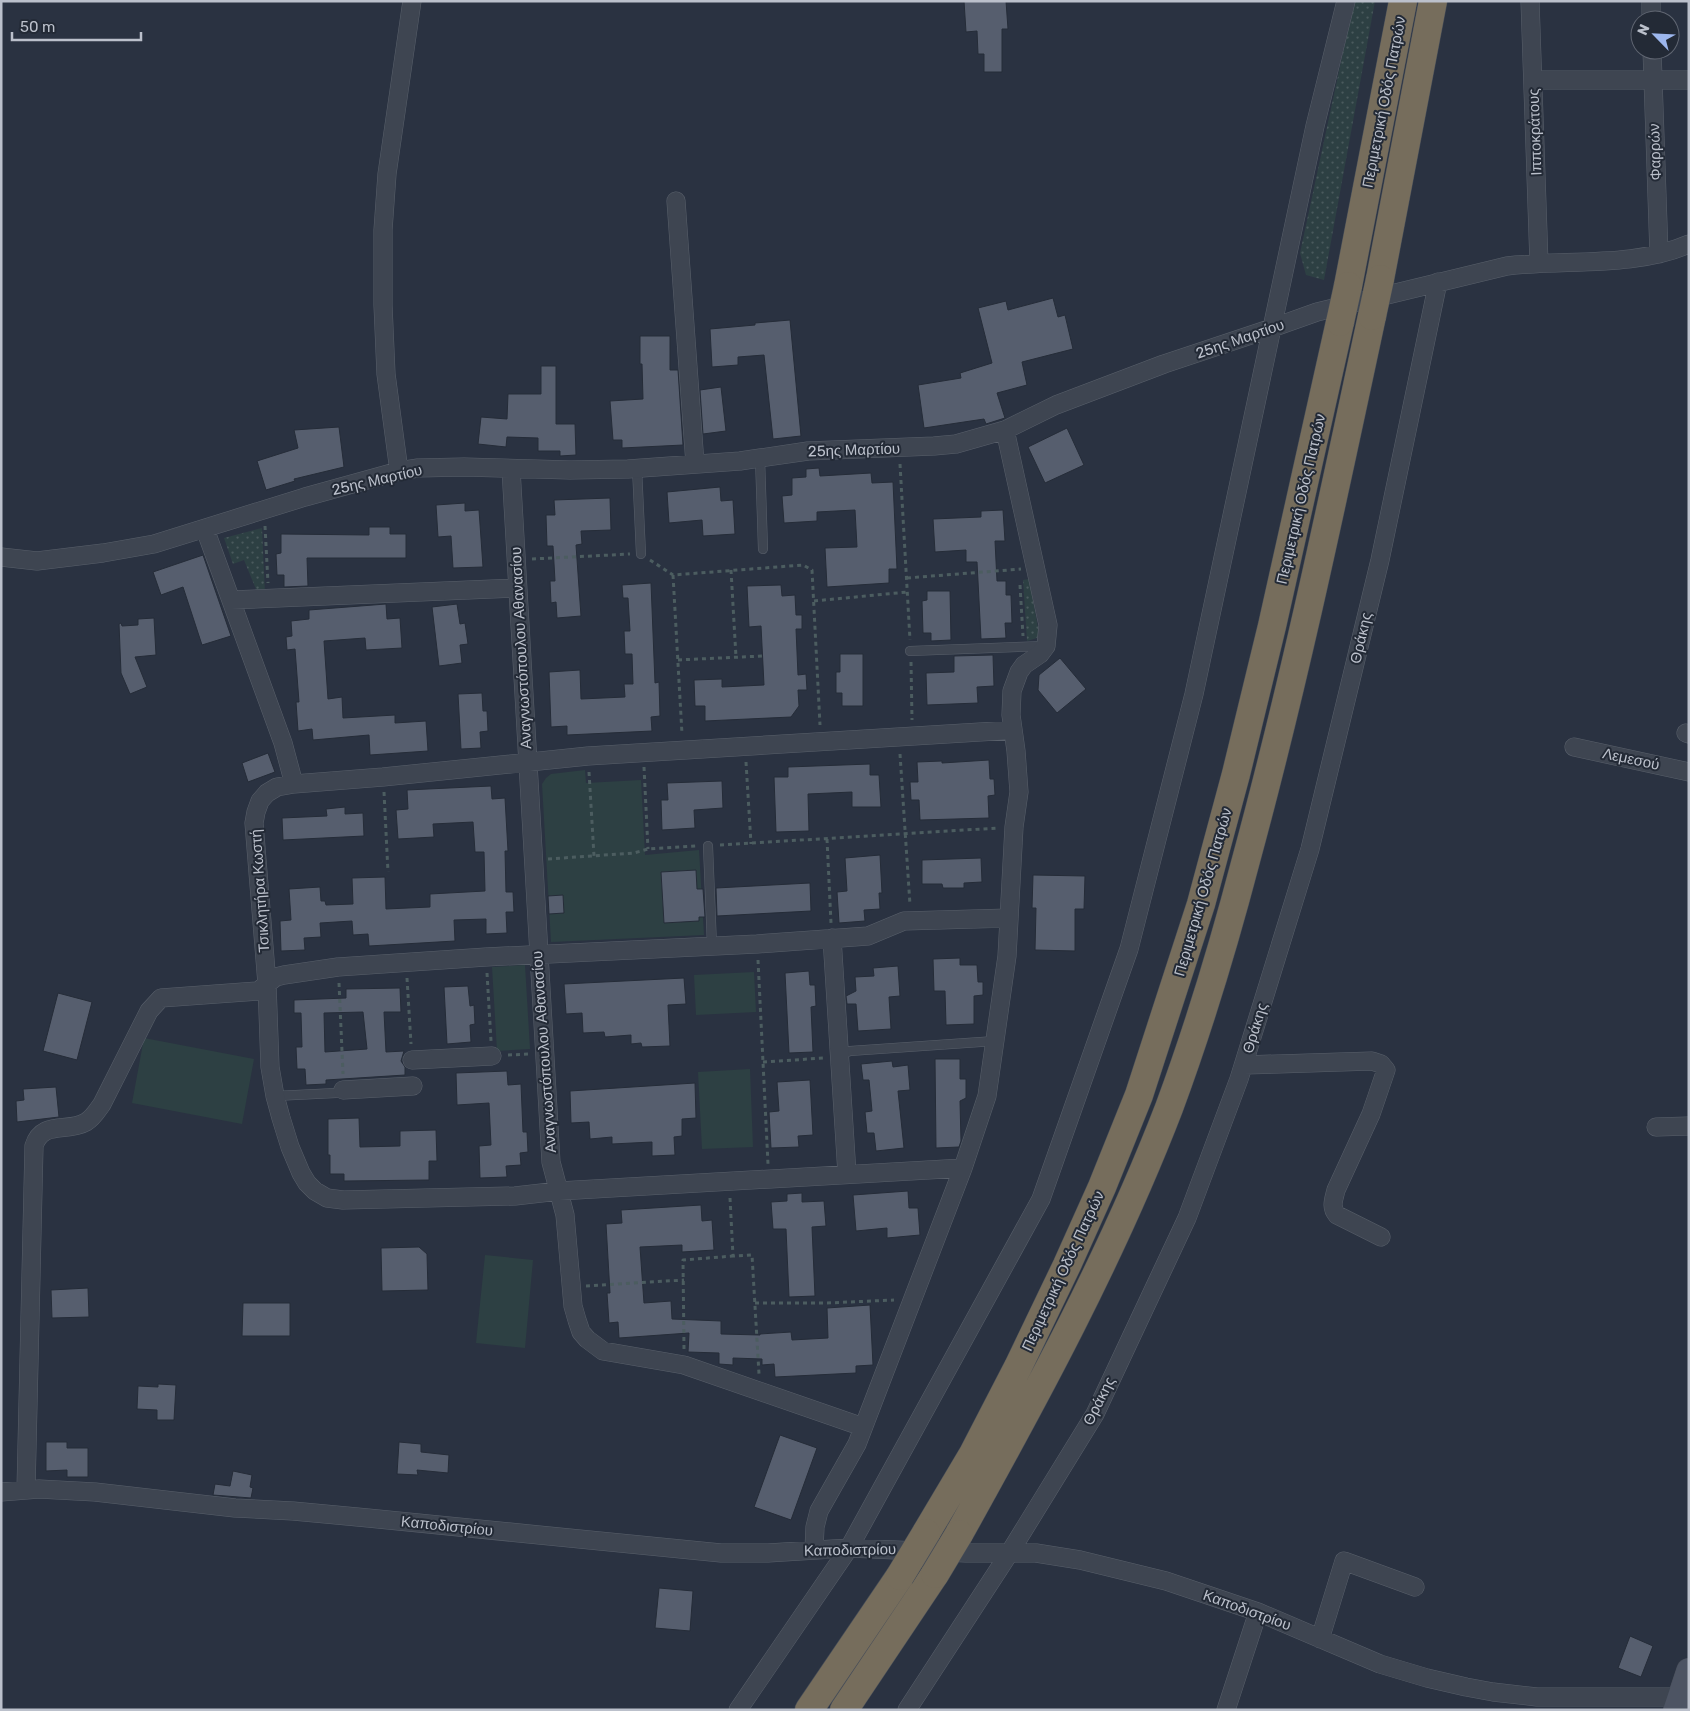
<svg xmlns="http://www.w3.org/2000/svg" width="1690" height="1711" font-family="Rubik,sans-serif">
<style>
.grass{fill:url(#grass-dots)}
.green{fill:#2d4043}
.building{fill:#565e6e;stroke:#252c38;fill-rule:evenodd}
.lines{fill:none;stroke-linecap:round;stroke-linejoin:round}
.lane-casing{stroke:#59606b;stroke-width:10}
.street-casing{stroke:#59606b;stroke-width:19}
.secondary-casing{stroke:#484e5a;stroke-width:26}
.highway-casing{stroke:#464d58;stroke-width:29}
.path{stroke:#4c5d60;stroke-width:3;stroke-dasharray:4 4;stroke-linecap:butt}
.lane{stroke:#3e4551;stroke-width:9}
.street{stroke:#3e4551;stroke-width:18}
.secondary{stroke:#4d5463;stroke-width:25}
.highway{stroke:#766d5c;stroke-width:28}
.highway-bridge-casing{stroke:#464d58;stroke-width:29;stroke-linecap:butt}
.highway-bridge{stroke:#766d5c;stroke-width:28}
.labels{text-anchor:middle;stroke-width:4;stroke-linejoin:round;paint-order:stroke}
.street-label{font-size:15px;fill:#bbc0cb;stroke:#232a36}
</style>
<defs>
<pattern id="grass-dots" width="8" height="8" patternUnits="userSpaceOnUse" patternTransform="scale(1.25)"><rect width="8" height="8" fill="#2d4043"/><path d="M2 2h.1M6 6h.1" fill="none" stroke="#4a5a5d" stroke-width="1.8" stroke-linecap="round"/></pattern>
</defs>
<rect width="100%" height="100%" fill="#2a3241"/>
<path class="grass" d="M 1354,1 L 1375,1 L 1324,280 L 1306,275 L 1300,253 Z
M 262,528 L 265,594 L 258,594 L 244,560 L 233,564 L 224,538 Z
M 1029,579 L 1039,633 L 1037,638 L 1027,641 L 1023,580 Z"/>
<path class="green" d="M 585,770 L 586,783 L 641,780 L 645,855 L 699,850 L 704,935 L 551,942 L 542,784 L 546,778 L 551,774 Z
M 525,965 L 530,1049 L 497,1051 L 492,967 Z
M 754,972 L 756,1012 L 696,1015 L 694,975 Z
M 144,1038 L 254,1059 L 242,1124 L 132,1103 Z
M 750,1069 L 753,1147 L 702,1149 L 698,1072 Z
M 485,1255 L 533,1260 L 525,1348 L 476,1343 Z"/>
<path class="building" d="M 964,1 L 1006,1 L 1008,29 L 1002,29 L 1002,72 L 984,72 L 984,54 L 978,54 L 977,31 L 966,32 Z
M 1053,298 L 1058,317 L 1065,315 L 1073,349 L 1022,362 L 1027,385 L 997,393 L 1005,418 L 986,424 L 984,419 L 924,428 L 918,385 L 961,378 L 960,373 L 992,363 L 978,308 L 1006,301 L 1008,310 Z
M 790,320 L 801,436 L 773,439 L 764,355 L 738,357 L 738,365 L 712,367 L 710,329 L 755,325 L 755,323 Z
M 640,336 L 670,336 L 670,370 L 678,370 L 683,445 L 622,448 L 622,440 L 613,440 L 610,401 L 643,399 L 642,364 L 640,364 Z
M 541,366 L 556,366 L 556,424 L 575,424 L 576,455 L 560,456 L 560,451 L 538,451 L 538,438 L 507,437 L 506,447 L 478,444 L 481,417 L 507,419 L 508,394 L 541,394 Z
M 721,387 L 726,431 L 703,434 L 700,390 Z
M 339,427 L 344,467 L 294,479 L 295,481 L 266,490 L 257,461 L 298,448 L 294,430 Z
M 1067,428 L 1084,465 L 1045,483 L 1028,447 Z
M 819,468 L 820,476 L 871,473 L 872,483 L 893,482 L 897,569 L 889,569 L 889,583 L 827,587 L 825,548 L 857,547 L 855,510 L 817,512 L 817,521 L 784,523 L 782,496 L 792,495 L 792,478 L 806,477 L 806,469 Z
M 720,487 L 721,501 L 733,500 L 735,534 L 703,536 L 702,520 L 669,523 L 667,492 Z
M 610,498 L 611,530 L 581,531 L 582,544 L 576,545 L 581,616 L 557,618 L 556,602 L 551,603 L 550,581 L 555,581 L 553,546 L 547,546 L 546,515 L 555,515 L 554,500 Z
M 465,503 L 465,511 L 479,510 L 483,567 L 453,568 L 451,536 L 438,537 L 436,505 Z
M 1003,510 L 1005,541 L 995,541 L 997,581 L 1006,581 L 1006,595 L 1011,595 L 1012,623 L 1005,623 L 1006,638 L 981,639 L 977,562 L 966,562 L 966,550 L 935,552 L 933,519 L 981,517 L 981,511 Z
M 369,527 L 390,527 L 390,534 L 406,534 L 406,558 L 307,558 L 308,586 L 284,587 L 284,575 L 277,575 L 276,554 L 281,553 L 281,534 L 369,535 Z
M 203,555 L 231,636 L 202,645 L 183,587 L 161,595 L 153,572 Z
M 651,583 L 655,683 L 659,682 L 660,716 L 651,717 L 652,731 L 567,735 L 567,726 L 551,727 L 549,672 L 580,670 L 581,699 L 625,697 L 624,684 L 633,684 L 632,654 L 625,654 L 624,631 L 630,631 L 628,598 L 623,598 L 622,585 Z
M 781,585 L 782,596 L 795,595 L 796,615 L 802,615 L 802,629 L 796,629 L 798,675 L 806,674 L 807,690 L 798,690 L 799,706 L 791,717 L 705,721 L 705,706 L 695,706 L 694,680 L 722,679 L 722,687 L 764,685 L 761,626 L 749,627 L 747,586 Z
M 927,591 L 950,591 L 951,640 L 931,641 L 931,633 L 923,633 L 922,601 L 927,600 Z
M 386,604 L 387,619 L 400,618 L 402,648 L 366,650 L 365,638 L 324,641 L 328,699 L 342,697 L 343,718 L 395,715 L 395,723 L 426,721 L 428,751 L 370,755 L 369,735 L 313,740 L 312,729 L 298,731 L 296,702 L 299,702 L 295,649 L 287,650 L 286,637 L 292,636 L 291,621 L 309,619 L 309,610 Z
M 457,604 L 460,624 L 465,623 L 468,644 L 460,645 L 462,663 L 439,666 L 432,607 Z
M 154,618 L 156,655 L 135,657 L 147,687 L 130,694 L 121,673 L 119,624 L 121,623 L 122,626 L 138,625 L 138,619 Z
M 840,654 L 863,654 L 863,706 L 842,706 L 842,693 L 836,693 L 836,672 L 840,672 Z
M 993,655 L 994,686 L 977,687 L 978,703 L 927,705 L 926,673 L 954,672 L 954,656 Z
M 1060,658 L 1086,689 L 1057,713 L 1038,690 L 1039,675 Z
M 482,693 L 483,711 L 487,711 L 488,731 L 480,732 L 481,748 L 461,749 L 458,694 Z
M 268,753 L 275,772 L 248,782 L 242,763 Z
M 989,760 L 990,779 L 994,779 L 995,795 L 988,796 L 989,818 L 920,820 L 919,800 L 911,800 L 910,782 L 918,782 L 917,762 L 942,761 L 942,763 Z
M 870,764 L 870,775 L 879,775 L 881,807 L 852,807 L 852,792 L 808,794 L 809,831 L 776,832 L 774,777 L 788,777 L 788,767 Z
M 722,781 L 723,808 L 694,810 L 695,828 L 662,830 L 661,800 L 668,800 L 667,783 Z
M 491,786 L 492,799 L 505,798 L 508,851 L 505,851 L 506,892 L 513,892 L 514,912 L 506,912 L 507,933 L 486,934 L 486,919 L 454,920 L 455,941 L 369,946 L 368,934 L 353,935 L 352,921 L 320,923 L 321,937 L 304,938 L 305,950 L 281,951 L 280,921 L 291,920 L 289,889 L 320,887 L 321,901 L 325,901 L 326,905 L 353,904 L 352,878 L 385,877 L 386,909 L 430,907 L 430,894 L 485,891 L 484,852 L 475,852 L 473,822 L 433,824 L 434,837 L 398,839 L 396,810 L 408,809 L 407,790 Z
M 345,807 L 345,814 L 363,813 L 364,836 L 283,840 L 282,818 L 327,816 L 326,809 Z
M 880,855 L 882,893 L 879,893 L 880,909 L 864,910 L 865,921 L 839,923 L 837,892 L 847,891 L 845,858 Z
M 981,858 L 982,882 L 964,883 L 964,888 L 943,888 L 942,884 L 922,884 L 922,860 Z
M 696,870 L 697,889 L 703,889 L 705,917 L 699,917 L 699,921 L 664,923 L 661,872 Z
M 1033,875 L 1085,876 L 1084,909 L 1075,909 L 1075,951 L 1035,950 L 1036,908 L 1032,908 Z
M 810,883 L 811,911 L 717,916 L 716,888 Z
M 563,895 L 564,913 L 549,914 L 548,896 Z
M 960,958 L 960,965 L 977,965 L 978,982 L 983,982 L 983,995 L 974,996 L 974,1024 L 946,1025 L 945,991 L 934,991 L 933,959 Z
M 898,966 L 900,996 L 889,997 L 891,1029 L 858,1031 L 856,1004 L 847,1004 L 846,996 L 856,991 L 855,977 L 874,976 L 873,968 Z
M 809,971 L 810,985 L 815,985 L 816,1006 L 811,1007 L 813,1052 L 789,1053 L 785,973 Z
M 684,978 L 686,1004 L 668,1005 L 670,1046 L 642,1047 L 641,1043 L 631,1044 L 631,1035 L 605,1037 L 604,1032 L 583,1033 L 582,1013 L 566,1014 L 564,984 Z
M 468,986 L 470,1006 L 474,1005 L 475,1024 L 470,1025 L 471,1042 L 447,1044 L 444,987 Z
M 400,988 L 401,1012 L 384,1012 L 386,1052 L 404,1051 L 401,1061 L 405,1067 L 405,1075 L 326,1080 L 326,1084 L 306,1085 L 305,1069 L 297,1069 L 296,1047 L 302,1047 L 301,1013 L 294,1013 L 294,1000 L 346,998 L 346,989 ZM 363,1012 L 367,1049 L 325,1052 L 324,1013 Z
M 58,993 L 92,1002 L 77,1060 L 43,1051 Z
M 935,1059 L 960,1059 L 960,1079 L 966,1079 L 966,1098 L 960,1101 L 961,1141 L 959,1147 L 936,1148 Z
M 892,1061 L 893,1067 L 908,1065 L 910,1090 L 898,1091 L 904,1148 L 876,1151 L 874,1133 L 867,1133 L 865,1112 L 872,1111 L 869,1080 L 863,1080 L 861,1064 Z
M 507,1071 L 508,1085 L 521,1084 L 523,1132 L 527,1132 L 528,1152 L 520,1153 L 521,1165 L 506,1166 L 507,1177 L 480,1178 L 479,1146 L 491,1145 L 489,1103 L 457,1105 L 456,1073 Z
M 810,1080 L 813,1135 L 798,1136 L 799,1147 L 771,1148 L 769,1112 L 779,1111 L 777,1082 Z
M 695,1083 L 696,1118 L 682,1119 L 682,1136 L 674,1137 L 675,1155 L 652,1156 L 652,1142 L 612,1144 L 612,1137 L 590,1139 L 589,1122 L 571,1123 L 570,1091 Z
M 56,1087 L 59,1117 L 17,1122 L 16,1101 L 24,1100 L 23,1089 Z
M 359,1118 L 360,1147 L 400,1146 L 400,1131 L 436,1130 L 437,1161 L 429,1161 L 429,1180 L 344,1181 L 344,1174 L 330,1174 L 330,1155 L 328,1155 L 328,1119 Z
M 908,1191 L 909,1208 L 918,1208 L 920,1235 L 887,1238 L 887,1228 L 856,1231 L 853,1195 Z
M 802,1193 L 802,1202 L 824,1201 L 826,1226 L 812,1227 L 815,1296 L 789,1297 L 786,1229 L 773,1229 L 771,1202 L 787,1201 L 787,1194 Z
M 701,1205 L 702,1221 L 712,1220 L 714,1250 L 682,1252 L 682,1245 L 640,1247 L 644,1303 L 671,1301 L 672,1319 L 721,1321 L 721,1334 L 760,1335 L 760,1334 L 791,1332 L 792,1340 L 828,1338 L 827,1308 L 870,1305 L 873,1365 L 856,1366 L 856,1373 L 775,1377 L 774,1364 L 762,1365 L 762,1359 L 733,1358 L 733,1365 L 719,1364 L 719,1353 L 688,1352 L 689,1333 L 619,1338 L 618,1322 L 609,1323 L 607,1293 L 610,1293 L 606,1224 L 622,1223 L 621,1210 Z
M 419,1247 L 427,1254 L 428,1290 L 382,1291 L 381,1248 Z
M 88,1288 L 89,1317 L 52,1318 L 51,1290 Z
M 243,1303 L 290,1303 L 290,1336 L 242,1336 Z
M 158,1384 L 176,1385 L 174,1420 L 157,1420 L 157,1410 L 137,1409 L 138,1386 L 158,1387 Z
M 780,1435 L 817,1448 L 791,1520 L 754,1507 Z
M 46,1442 L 67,1442 L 67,1448 L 88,1448 L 88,1477 L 67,1477 L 67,1470 L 46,1471 Z
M 399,1442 L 421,1444 L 421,1452 L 449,1455 L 448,1473 L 417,1470 L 418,1475 L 397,1474 Z
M 233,1471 L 252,1475 L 250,1487 L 253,1488 L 251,1498 L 213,1495 L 215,1484 L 230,1486 Z
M 659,1588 L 693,1591 L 690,1631 L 655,1628 Z
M 1630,1636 L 1653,1646 L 1641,1677 L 1618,1668 Z"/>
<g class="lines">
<defs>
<path id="lane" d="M 760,458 L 763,549
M 637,468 L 641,554
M 910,651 L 1045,646
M 708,846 L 712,946
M 839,1055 L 850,1051 L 995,1041
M 275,1096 L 336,1093 L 343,1090"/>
<path id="street" d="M 1530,1 L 1539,263
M 1651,1 L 1651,20
M 1652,50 L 1659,254
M 1533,80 L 1689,80
M 676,201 L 695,464
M 511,469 L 551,1162 L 565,1215 L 573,1306 L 577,1320 L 581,1332 L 587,1339 L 603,1351 L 684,1365 L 863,1427
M 399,471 L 386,374 L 383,305 L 383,230 L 387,174 L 412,1
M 205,529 L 283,743 L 294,784 L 277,787 L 267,793 L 260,801 L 256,812 L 254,823 L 267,984 L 270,1067 L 275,1096 L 281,1118 L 290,1147 L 301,1173 L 307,1183 L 315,1191 L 327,1198 L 343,1200 L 515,1196 L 559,1191 L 963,1168
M 1,557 L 37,561 L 103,553 L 154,544 L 305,497 L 399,471 L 418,468 L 464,467 L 570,470 L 628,469 L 740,461 L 808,451 L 934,446 L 956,444 L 1005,430 L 1056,405 L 1164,364 L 1272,328 L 1317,312 L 1507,266 C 1566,259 1634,268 1689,244
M 231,600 L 517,588
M 1686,733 L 1689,734
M 1574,747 L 1689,772
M 294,784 L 383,777 L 588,756 L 1013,730
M 832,938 L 847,1174
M 412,1060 L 492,1056
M 1244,1065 L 1372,1061 L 1381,1064 L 1386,1070 L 1371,1114 L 1336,1190 C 1334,1199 1330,1207 1337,1215 L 1381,1237
M 343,1090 L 413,1086
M 1656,1127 L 1689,1126
M 26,1490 L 34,1146 C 42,1120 67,1133 86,1122 C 93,1118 97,1111 102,1104 L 149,1011 L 161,998 L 258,991 L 276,977 L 284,975 L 338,967 L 486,957 L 757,944 L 868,936 L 904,921 L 1009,918
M 1,1492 L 39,1489 L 95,1492 L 235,1508 L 293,1511 L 368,1518 L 721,1553 L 768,1553 L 849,1548 L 966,1553 L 1036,1553 L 1080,1560 L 1166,1581 L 1258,1612 L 1380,1664 L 1427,1678 L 1466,1687 L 1493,1692 L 1537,1697 L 1680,1697
M 814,1549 L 815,1527 L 819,1511 L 857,1444 L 963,1168 L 987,1096 L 1007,956 L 1014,827 L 1019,792 L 1016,751 L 1011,715 L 1012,691 L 1019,672 L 1024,665 L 1040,654 L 1046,646 L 1048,625 L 1005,430
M 1320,1639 L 1344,1561 L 1415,1587
M 738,1710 L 849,1548 L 1041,1199 L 1129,949 L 1194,694 L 1315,126 L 1346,1
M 907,1710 L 1010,1552 L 1095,1414 L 1187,1218 L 1239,1079 L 1310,849 L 1380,560 L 1438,282
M 1226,1710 L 1258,1612"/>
<path id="secondary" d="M 1676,1710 L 1689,1671"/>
<path id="highway" d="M 1380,279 L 1433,1
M 1348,286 L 1403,1
M 926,1533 L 973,1454 L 1018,1367 L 1067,1265 L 1102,1187 L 1139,1095 L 1201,904 L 1236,774 L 1272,626 L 1340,322
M 959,1534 C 1036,1396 1112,1256 1169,1108 C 1199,1027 1224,944 1246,860 C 1295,680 1333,498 1372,316
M 809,1710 L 900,1576
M 844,1710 L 935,1574"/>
</defs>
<use href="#lane" class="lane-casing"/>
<use href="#street" class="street-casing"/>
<use href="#secondary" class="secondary-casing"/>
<use href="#highway" class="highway-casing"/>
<path class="path" d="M 900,464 L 910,640
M 265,526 L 268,583
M 532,559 L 630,554
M 650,560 L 673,575 L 803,565 L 812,570 L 820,725
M 731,570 L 736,657
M 673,575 L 682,734
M 907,578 L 1021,569
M 1020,585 L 1023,636
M 814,601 L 907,592
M 678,660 L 762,656
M 911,662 L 912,720
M 900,754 L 910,905
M 746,762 L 751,844
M 644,767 L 648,849
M 589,772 L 594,856
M 384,792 L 388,872
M 827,839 L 831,923
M 720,845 L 998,828
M 548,859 L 634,853 L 648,849 L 696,846
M 758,960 L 768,1164
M 487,973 L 491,1041
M 407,978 L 411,1044
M 339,983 L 343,1074
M 508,1055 L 530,1054
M 763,1062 L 824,1058
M 730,1198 L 733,1256 L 752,1255 L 759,1374
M 586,1286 L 684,1280
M 755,1303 L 827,1303 L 894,1300
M 684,1349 L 683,1260 L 733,1256"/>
<use href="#lane" class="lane"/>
<use href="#street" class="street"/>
<use href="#secondary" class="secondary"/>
<use href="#highway" class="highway"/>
<defs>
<path id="highway-bridge" d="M 1372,316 L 1380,279
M 1340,322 L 1348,286
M 935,1574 L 959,1534
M 900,1576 L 926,1533"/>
</defs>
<use href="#highway-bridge" class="highway-bridge-casing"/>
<use href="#highway-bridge" class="highway-bridge"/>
</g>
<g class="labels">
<g class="street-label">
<text transform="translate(1384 102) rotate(-79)" y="5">Περιμετρική Οδός Πατρών</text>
<text transform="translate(1535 132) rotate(-92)" y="5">Ιπποκράτους</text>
<text transform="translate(1655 152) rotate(-92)" y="5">Φαρρών</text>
<text transform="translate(1240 339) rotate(-19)" y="5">25ης Μαρτίου</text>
<text transform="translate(854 450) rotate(-2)" y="5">25ης Μαρτίου</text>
<text transform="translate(377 480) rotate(-13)" y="5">25ης Μαρτίου</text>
<text transform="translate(1301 499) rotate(-77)" y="5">Περιμετρική Οδός Πατρών</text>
<text transform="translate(1361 638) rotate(-77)" y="5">Θράκης</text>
<text transform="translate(521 648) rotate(-93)" y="5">Αναγνωστόπουλου Αθανασίου</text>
<text transform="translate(1631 759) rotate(12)" y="5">Λεμεσού</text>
<text transform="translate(260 891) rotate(-94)" y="5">Τσικλητήρα Κωστή</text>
<text transform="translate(1203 892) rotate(-74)" y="5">Περιμετρική Οδός Πατρών</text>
<text transform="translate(1255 1028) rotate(-73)" y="5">Θράκης</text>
<text transform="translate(544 1052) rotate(-94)" y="5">Αναγνωστόπουλου Αθανασίου</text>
<text transform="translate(1063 1271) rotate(-65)" y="5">Περιμετρική Οδός Πατρών</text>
<text transform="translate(1099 1401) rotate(-63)" y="5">Θράκης</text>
<text transform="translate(447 1526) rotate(6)" y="5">Καποδιστρίου</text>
<text transform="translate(850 1550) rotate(-1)" y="5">Καποδιστρίου</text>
<text transform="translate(1247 1610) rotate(20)" y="5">Καποδιστρίου</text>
</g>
</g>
<rect width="1690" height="1711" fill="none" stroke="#bbc0cb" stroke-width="5"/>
<g transform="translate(1655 35) rotate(294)"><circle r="24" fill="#232a36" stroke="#606672"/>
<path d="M0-4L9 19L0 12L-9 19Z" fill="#9db7ee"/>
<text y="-8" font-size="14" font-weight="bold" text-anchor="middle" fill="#bbc0cb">N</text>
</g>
<path d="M12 32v8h129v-8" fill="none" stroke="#bbc0cb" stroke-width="2.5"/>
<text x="20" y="32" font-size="15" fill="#bbc0cb" stroke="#232a36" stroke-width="4" paint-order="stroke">50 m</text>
</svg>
